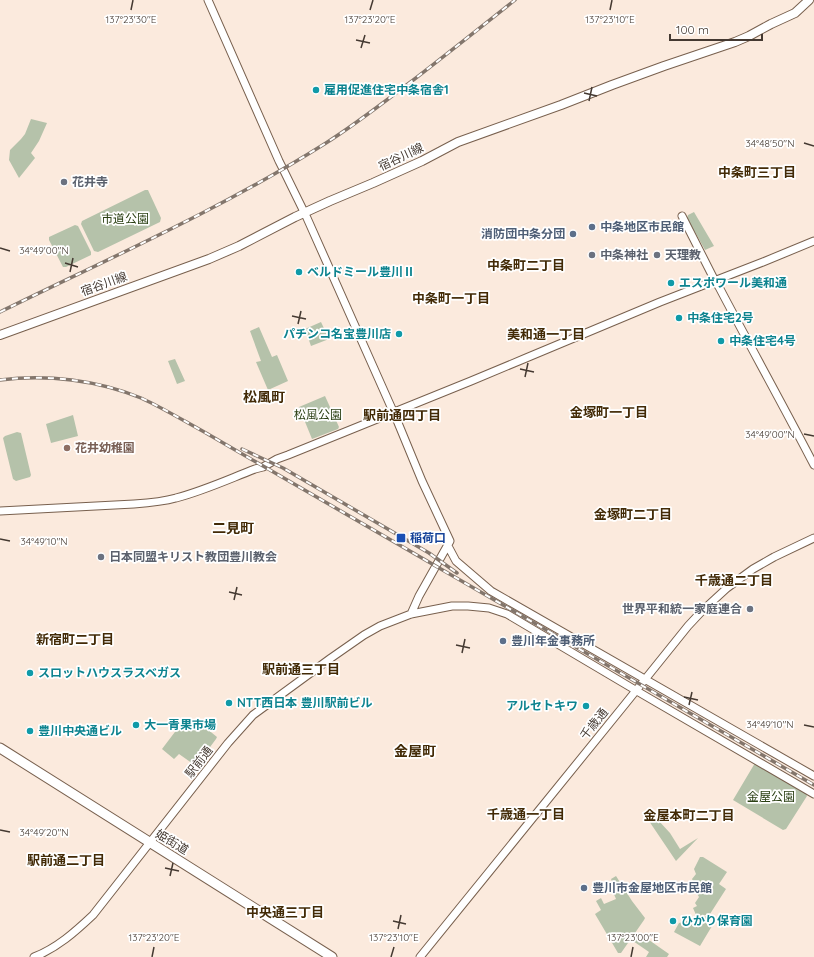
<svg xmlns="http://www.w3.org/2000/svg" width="814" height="957" font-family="Quicksand,'Noto Sans JP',sans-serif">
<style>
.green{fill:#b5c2aa}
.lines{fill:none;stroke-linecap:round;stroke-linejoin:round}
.tertiary-casing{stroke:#78604e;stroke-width:9}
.secondary-casing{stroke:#78604e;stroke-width:10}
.primary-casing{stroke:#78604e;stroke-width:11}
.tertiary{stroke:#fff;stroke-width:7}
.secondary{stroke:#fff;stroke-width:8}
.primary{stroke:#fff;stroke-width:9}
.rail-casing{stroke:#83766c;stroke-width:3.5}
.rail{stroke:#fff;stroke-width:2;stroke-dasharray:6;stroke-linecap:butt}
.ticks{fill:none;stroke:#443931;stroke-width:1.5}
.culture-dot{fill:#0f9aa8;stroke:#fff;stroke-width:1.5}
.worship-dot{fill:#6b7280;stroke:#fff;stroke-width:1.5}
.service-dot{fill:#5c6f8a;stroke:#fff;stroke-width:1.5}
.education-dot{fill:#8d6e63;stroke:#fff;stroke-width:1.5}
.transit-dot{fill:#1a4fb4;stroke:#fff;stroke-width:1.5}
.labels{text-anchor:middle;stroke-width:3.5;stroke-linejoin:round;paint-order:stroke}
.culture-label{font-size:12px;font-weight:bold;fill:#0d838f;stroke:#fff;text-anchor:start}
.street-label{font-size:12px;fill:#443931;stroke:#fff}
.worship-label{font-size:12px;font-weight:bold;fill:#5b616d;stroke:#fff;text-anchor:start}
.park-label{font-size:12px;fill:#2a3f13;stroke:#fff}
.service-label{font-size:12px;font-weight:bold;fill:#4e5e75;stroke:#fff;text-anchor:start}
.education-label{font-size:12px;font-weight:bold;fill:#785e54;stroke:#fff;text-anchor:start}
.transit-label{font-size:12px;font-weight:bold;fill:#164399;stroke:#fff;text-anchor:start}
.neighbourhood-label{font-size:13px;font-weight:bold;fill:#422a06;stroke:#fff}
.quarter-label{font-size:14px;font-weight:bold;fill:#422a06;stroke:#fff}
.ticks-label{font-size:10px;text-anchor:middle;fill:#443931;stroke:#fff;stroke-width:3.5;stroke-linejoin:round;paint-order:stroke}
</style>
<rect width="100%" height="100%" fill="#fbeadd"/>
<path class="green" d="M 31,119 L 47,123 L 39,141 L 31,153 L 35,158 L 19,178 L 9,160 L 10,150 L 21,139 L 25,134 Z
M 145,190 L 148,190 L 161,218 L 160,222 L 98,252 L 94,251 L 81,224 L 82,221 Z
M 694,212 L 714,246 L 705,250 L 687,218 L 688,215 Z
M 75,225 L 78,226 L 91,252 L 91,255 L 66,267 L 63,267 L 49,240 L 49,237 Z
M 321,322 L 329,339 L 311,346 L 305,329 Z
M 259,327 L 272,357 L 277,355 L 288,381 L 268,390 L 256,362 L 261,361 L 250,331 Z
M 175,359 L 185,381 L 177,384 L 168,361 Z
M 325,396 L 339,427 L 338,429 L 312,439 L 299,407 Z
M 73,415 L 78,436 L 51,443 L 46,424 Z
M 17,432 L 21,433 L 31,475 L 30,477 L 16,481 L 13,479 L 3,438 L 5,436 Z
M 184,720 L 197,730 L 201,724 L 217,737 L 216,739 L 196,766 L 179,754 L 174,759 L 162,749 Z
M 755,763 L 806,793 L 807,796 L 786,829 L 783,830 L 733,800 Z
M 658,820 L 670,833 L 680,849 L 698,838 L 676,861 L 649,821 Z
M 700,857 L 703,857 L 727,872 L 719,884 L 726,889 L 710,914 L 697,917 L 693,908 L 697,906 L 695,903 L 699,897 L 696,892 L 697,889 L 692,879 L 696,874 L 694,869 Z
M 616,876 L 632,901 L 645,918 L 644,920 L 621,953 L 618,953 L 595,914 L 601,910 L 596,901 L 601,898 L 604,904 L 616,899 L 613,892 L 616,891 L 611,879 Z
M 711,915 L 708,924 L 712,926 L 700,946 L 674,932 L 679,923 Z
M 639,933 L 669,954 L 667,957 L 646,957 L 649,952 L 633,941 Z"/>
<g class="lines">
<defs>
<path id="tertiary" d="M 208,0 L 279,161 L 283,169 L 307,218 L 396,418 L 422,481 L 450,541 L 419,596 L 411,614
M 682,216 L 715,281 L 719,287 C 750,346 783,405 814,465
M 0,511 L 134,504 C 148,503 162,502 176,498 C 203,491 229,479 255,469 L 263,467 L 277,459 L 288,455 L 345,432 L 471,381 L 526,358 L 660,302 L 763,262 L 814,241
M 448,546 L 456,561 L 491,591 L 814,776
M 34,957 C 57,948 75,932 93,915 L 228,743 L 253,715 L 331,658 L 364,635 L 380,626 L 411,614 L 452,606 L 468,606 L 489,608 L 507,614 L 642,694 L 814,794
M 420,957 L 626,703 L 688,626 L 702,611 L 727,588 L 753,569 L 774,557 L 814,538"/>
<path id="secondary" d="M 0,335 L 209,259 L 239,246 L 295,217 L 330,201 L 373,183 L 422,161 L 458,142 L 561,105 L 612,85 L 664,66 L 735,42 L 749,36 L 771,24 L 795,13 L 809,0"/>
<path id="primary" d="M 0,748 L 332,957"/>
</defs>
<use href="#tertiary" class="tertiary-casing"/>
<use href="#secondary" class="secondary-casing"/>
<use href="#primary" class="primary-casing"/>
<use href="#tertiary" class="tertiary"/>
<use href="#secondary" class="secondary"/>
<use href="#primary" class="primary"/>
<defs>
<path id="rail" d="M 0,312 C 110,258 223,208 326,143 C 356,124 384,102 412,81 C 447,54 481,27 515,0
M 0,380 C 47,374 97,380 141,398 C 163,408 184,421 206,433 L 814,785
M 242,449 L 283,468 L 429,553 L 457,573"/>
</defs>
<use href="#rail" class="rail-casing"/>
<use href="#rail" class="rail"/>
</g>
<path class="ticks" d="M 131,10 L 133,0M 370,10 L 373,0M 610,10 L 612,0M 356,40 L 370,43M 361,48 L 365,35M 584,93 L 597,96M 589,101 L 592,87M 804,143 L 814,146M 0,248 L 10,251M 65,263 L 78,267M 70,272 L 73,258M 292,316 L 306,319M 298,324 L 301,311M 520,369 L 534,372M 525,377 L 528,363M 804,434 L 814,436M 0,539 L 10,541M 229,592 L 242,595M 234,600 L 237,587M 456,645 L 470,648M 462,653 L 465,639M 684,697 L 698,700M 689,705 L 692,692M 804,725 L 814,727M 0,830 L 10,832M 165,868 L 179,871M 170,876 L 173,863M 393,921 L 406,924M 398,929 L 401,915M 152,957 L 154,947M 391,957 L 394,947M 631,957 L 633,947"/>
<g class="culture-dot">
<circle cx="316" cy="90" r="4"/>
<circle cx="299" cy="272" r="4"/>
<circle cx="671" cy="283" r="4"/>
<circle cx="679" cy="318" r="4"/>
<circle cx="399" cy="334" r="4"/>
<circle cx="721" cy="341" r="4"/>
<circle cx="30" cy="673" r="4"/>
<circle cx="229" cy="703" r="4"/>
<circle cx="586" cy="706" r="4"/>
<circle cx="136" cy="725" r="4"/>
<circle cx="30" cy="731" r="4"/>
<circle cx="673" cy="921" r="4"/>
</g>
<g class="worship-dot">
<circle cx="64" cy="182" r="4"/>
<circle cx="592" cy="255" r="4"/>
<circle cx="657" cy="255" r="4"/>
<circle cx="101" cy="557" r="4"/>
<circle cx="750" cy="609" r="4"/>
</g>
<g class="service-dot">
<circle cx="592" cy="227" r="4"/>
<circle cx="573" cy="234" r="4"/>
<circle cx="503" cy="641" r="4"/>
<circle cx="584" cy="888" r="4"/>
</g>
<circle class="education-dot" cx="67" cy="448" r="4"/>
<rect class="transit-dot" x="396" y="533" width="10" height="10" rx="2"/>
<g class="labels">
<g class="culture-label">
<text x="324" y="94">雇用促進住宅中条宿舎1</text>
<text x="307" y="276">ベルドミール豊川Ⅱ</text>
<text x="679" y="287">エスポワール美和通</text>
<text x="687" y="322">中条住宅2号</text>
<text x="391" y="338" text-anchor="end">パチンコ名宝豊川店</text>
<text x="729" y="345">中条住宅4号</text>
<text x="38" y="677">スロットハウスラスベガス</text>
<text x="237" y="707">NTT西日本 豊川駅前ビル</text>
<text x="578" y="710" text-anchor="end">アルセトキワ</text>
<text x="144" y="729">大一青果市場</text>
<text x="38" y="735">豊川中央通ビル</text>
<text x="681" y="925">ひかり保育園</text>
</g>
<g class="street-label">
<text transform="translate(401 157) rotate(-25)" y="4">宿谷川線</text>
<text transform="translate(104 284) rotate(-20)" y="4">宿谷川線</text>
<text transform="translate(594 724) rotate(-51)" y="4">千歳通</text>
<text transform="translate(199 762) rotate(-52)" y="4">駅前通</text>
<text transform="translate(172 842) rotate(31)" y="4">姫街道</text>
</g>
<g class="worship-label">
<text x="72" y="186">花井寺</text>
<text x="600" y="259">中条神社</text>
<text x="665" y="259">天理教</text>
<text x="109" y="561">日本同盟キリスト教団豊川教会</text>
<text x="742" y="613" text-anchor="end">世界平和統一家庭連合</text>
</g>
<g class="park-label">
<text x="125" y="223">市道公園</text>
<text x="318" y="419">松風公園</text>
<text x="771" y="801">金屋公園</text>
</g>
<g class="service-label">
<text x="600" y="231">中条地区市民館</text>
<text x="565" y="238" text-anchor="end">消防団中条分団</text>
<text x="511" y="645">豊川年金事務所</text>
<text x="592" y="892">豊川市金屋地区市民館</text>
</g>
<g class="education-label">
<text x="75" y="452">花井幼稚園</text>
</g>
<g class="transit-label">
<text x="410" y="542">稲荷口</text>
</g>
<g class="neighbourhood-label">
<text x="757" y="177">中条町三丁目</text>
<text x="526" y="270">中条町二丁目</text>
<text x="451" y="303">中条町一丁目</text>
<text x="546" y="339">美和通一丁目</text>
<text x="609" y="417">金塚町一丁目</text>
<text x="402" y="420">駅前通四丁目</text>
<text x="633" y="519">金塚町二丁目</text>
<text x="734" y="585">千歳通二丁目</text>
<text x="75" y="644">新宿町二丁目</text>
<text x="301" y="674">駅前通三丁目</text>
<text x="526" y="819">千歳通一丁目</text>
<text x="689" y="820">金屋本町二丁目</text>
<text x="66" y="865">駅前通二丁目</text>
<text x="285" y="917">中央通三丁目</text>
</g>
<g class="quarter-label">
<text x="264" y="402">松風町</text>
<text x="233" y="533">二見町</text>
<text x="415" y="756">金屋町</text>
</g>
</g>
<g class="ticks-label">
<text x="131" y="23">137°23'30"E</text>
<text x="370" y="23">137°23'20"E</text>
<text x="610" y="23">137°23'10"E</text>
<text x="770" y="147">34°48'50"N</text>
<text x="44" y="254">34°49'00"N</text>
<text x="770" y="438">34°49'00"N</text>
<text x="44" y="545">34°49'10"N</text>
<text x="770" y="728">34°49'10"N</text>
<text x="44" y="836">34°49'20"N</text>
<text x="154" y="941">137°23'20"E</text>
<text x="394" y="941">137°23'10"E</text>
<text x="633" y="941">137°23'00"E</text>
</g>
<path d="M670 34v6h92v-6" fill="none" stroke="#443931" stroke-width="2"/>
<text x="676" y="34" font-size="12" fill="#443931" stroke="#ffffff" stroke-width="3" paint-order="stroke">100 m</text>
</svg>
